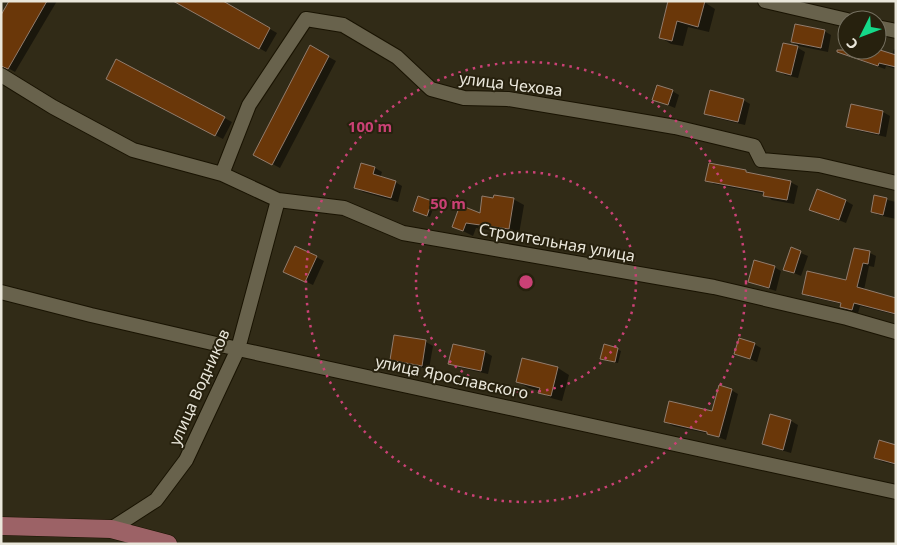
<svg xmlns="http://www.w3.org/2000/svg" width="897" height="545" font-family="'Noto Sans',sans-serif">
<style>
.shadow{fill:#0007}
.building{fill:#6a3709;stroke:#917c6d}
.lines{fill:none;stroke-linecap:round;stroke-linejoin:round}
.minor-casing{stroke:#191302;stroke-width:16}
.major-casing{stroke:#191302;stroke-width:19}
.minor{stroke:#68624c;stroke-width:14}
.major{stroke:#9c6266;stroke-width:18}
.ring{fill:none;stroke:#ca4175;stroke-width:2.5;stroke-dasharray:2.5 5}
.labels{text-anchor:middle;stroke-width:4;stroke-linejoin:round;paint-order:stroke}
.street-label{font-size:16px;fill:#eae7db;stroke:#27210e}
.centre{fill:#ca4175;stroke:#27210e;stroke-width:2.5}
.ring-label{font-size:15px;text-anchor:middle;font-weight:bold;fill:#ca4175;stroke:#27210e;stroke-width:4;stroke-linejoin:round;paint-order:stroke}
</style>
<rect width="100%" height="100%" fill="#312b17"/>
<path class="shadow" d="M 11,1 L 57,1 L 15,72 L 1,64 Z
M 176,1 L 220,1 L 277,33 L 266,52 Z
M 669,1 L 704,2 L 715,9 L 709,32 L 688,27 L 683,46 L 671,44 L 660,37 Z
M 824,31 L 831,35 L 828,52 L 799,46 L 792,42 Z
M 784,44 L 798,48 L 805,52 L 798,78 L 785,75 L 778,70 Z
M 310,47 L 336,61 L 280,168 L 254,154 Z
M 894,49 L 896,50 L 896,69 L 886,66 L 885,69 L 859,60 L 852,56 L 854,50 L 876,50 L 892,55 Z
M 117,61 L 232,122 L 223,139 L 114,83 Z
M 672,91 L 679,95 L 675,108 L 653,99 Z
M 743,100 L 750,104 L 745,125 L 712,117 L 705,113 Z
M 883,112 L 890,116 L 886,137 L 855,130 L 847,126 Z
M 362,165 L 375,168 L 382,172 L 380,178 L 395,182 L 402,186 L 398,202 L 363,192 L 356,188 Z
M 746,172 L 751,175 L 790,182 L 798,186 L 794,204 L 772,200 L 765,195 L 765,194 L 714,184 L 707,180 Z
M 875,197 L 896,202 L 896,219 L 878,215 L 872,211 Z
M 513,199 L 524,205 L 519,234 L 476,228 L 473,236 L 453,226 Z
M 846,201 L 853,205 L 846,223 L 811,209 Z
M 432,202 L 435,204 L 430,217 L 417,212 Z
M 296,247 L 324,261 L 313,285 L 292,275 Z
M 791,249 L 808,256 L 801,276 L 785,269 Z
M 870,253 L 876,256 L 874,267 L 869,266 L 864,290 L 896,299 L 896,315 L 860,306 L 858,313 L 848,311 L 841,307 L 842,304 L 810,297 L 803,293 L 847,281 Z
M 774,267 L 781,271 L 776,291 L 757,285 L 750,281 Z
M 395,336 L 426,342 L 433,346 L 429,369 L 398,363 L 391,359 Z
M 754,344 L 761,348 L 757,362 L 736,353 Z
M 605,345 L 621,351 L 618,363 L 605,360 Z
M 485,352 L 492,356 L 488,374 L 457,367 L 450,363 Z
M 523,360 L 558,368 L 569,375 L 562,401 L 551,398 L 540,392 L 540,391 L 529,388 L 518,382 Z
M 731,390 L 738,394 L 726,440 L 710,434 L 673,426 L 666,422 L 713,413 Z
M 771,416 L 791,421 L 798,425 L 791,453 L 771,447 L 764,443 Z
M 896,446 L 896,465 L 883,462 L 876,458 Z"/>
<path class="building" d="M 9,1 L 47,1 L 8,69 L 1,66 L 1,15 Z
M 173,1 L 223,1 L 270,28 L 259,49 Z
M 668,1 L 705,1 L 698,27 L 677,21 L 672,41 L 659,38 Z
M 795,24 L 825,30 L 821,48 L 791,42 Z
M 783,43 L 798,46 L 791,75 L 776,71 Z
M 310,45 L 329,56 L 272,165 L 253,155 Z
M 837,50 L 880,50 L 896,55 L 896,67 L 879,63 L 878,66 L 837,52 Z
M 116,59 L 225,117 L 215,136 L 106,79 Z
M 657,85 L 673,90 L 668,105 L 652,100 Z
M 710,90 L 744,99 L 738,122 L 704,114 Z
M 851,104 L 883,111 L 879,134 L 846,127 Z
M 361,163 L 375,167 L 373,174 L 396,181 L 391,198 L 354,188 Z
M 709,163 L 746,170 L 746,172 L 791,181 L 787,200 L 763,196 L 764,192 L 705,181 Z
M 817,189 L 846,200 L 839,220 L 809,210 Z
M 494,195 L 514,198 L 509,229 L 466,223 L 463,231 L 452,227 L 460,205 L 480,213 L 482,196 L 493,198 Z
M 874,195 L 887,198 L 883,215 L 871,212 Z
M 418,196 L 432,201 L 427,216 L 413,211 Z
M 295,246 L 317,256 L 305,282 L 283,272 Z
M 791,247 L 801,251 L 794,273 L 783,270 Z
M 854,248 L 870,251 L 868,264 L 863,263 L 857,287 L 896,298 L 896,314 L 854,303 L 852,310 L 840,307 L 841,303 L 802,294 L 807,271 L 846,280 Z
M 754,260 L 775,266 L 769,288 L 748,282 Z
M 394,335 L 426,340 L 422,366 L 390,360 Z
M 739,338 L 755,343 L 750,359 L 734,354 Z
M 453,344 L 485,351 L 481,371 L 448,364 Z
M 604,344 L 618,348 L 615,362 L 600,359 Z
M 522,358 L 558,367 L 551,396 L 538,393 L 540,388 L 516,382 Z
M 719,385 L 732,389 L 719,437 L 707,434 L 707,432 L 664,422 L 669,401 L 712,411 Z
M 770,414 L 791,420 L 783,450 L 762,444 Z
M 879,440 L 896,445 L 896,464 L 874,458 Z"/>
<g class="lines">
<defs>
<path id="minor" d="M 765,1 L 847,20
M 877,27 L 896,31
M 1,75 L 53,107 L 133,150 L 222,174 L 278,200 L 344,208 L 403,233 L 714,287 L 847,318 L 896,332
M 222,174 L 249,105 L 306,19 L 343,25 L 397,57 L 431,89 L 464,98 L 508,99 L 611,116 L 675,127 L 754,146 L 761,160 L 819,165 L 896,183
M 1,292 L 91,315 L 238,349 L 896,492
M 111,529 L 156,500 L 186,460 L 238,349 L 278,200"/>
<path id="major" d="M 1,526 L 111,529 L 168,544"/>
</defs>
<use href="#minor" class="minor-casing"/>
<use href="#major" class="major-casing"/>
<use href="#minor" class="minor"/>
<use href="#major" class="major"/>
</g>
<g class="ring">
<circle cx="526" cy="282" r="110"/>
<circle cx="526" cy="282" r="220"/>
</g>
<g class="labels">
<g class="street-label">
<text transform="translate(511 84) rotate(7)" y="6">улица Чехова</text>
<text transform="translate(557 242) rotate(10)" y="6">Строительная улица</text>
<text transform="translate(452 377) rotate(12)" y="6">улица Ярославского</text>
<text transform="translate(199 387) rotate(-66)" y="6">улица Водников</text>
</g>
</g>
<circle cx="526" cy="282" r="8" class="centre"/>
<g class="ring-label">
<text x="370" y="132">100 m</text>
<text x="448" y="209">50 m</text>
</g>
<rect width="897" height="545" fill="none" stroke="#eae7db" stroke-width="5"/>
<g transform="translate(862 35) rotate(228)"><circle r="24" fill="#27210e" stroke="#757060"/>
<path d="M0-4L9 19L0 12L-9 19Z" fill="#15d989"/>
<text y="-8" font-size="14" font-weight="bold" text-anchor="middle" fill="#eae7db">С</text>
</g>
</svg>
